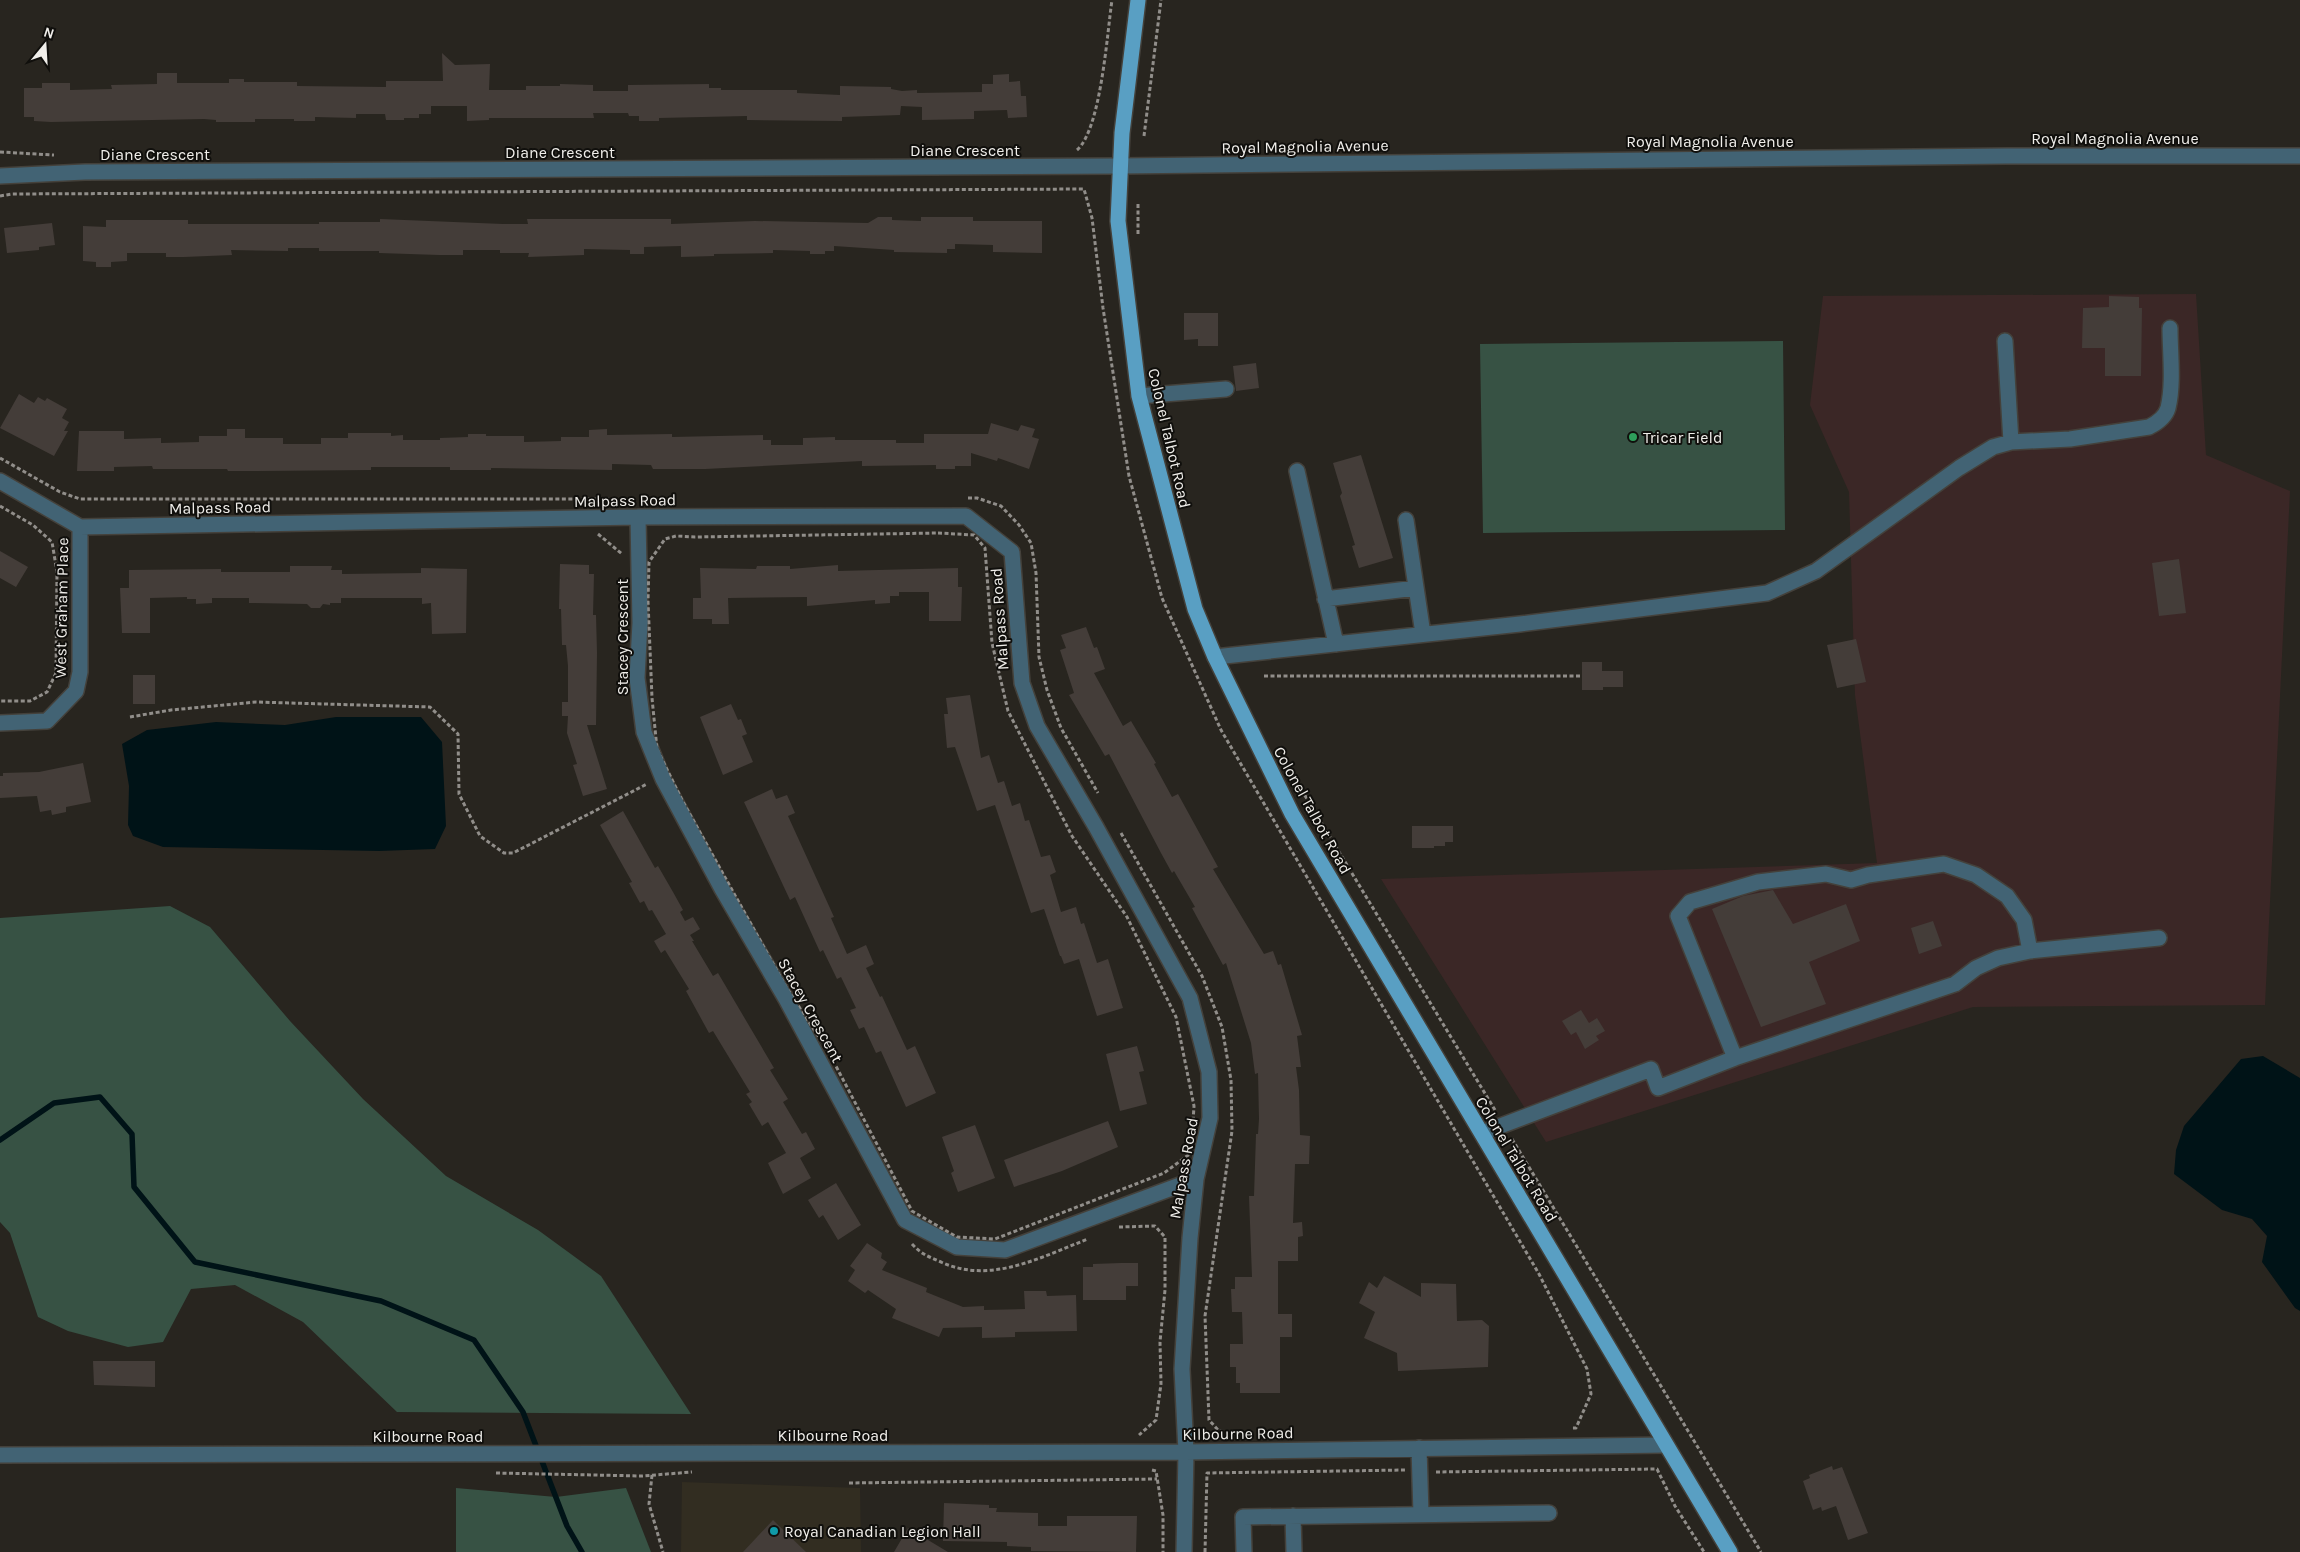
<svg xmlns="http://www.w3.org/2000/svg" width="2300" height="1552" font-family="Karla,sans-serif">
<style>
.built{fill:#322d21}
.industrial{fill:#3b2726}
.green{fill:#375244}
.water{fill:#001317}
.lines{fill:none;stroke-linecap:round;stroke-linejoin:round}
.stream{stroke:#001317;stroke-width:5.5}
.building{fill:#443d39}
.minor-casing{stroke:#44413b;stroke-width:18}
.major-casing{stroke:#44413b;stroke-width:18}
.path{stroke:#918e8a;stroke-width:3;stroke-dasharray:4 2.5;stroke-linecap:butt}
.minor{stroke:#426374;stroke-width:15}
.major{stroke:#599fc3;stroke-width:15}
.leisure-dot{fill:#2e9e5b;stroke:#100f0c;stroke-width:2}
.culture-dot{fill:#0f9aa8;stroke:#100f0c;stroke-width:2}
.labels{text-anchor:middle;stroke-width:4;stroke-linejoin:round;paint-order:stroke}
.street-label{font-size:16px;fill:#f0eeea;stroke:#100f0c}
.poi-label{font-size:16px;fill:#f0eeea;stroke:#100f0c;text-anchor:start}
</style>
<rect width="100%" height="100%" fill="#28251f"/>
<path class="built" d="M 682,1482 L 860,1488 L 861,1552 L 681,1552 Z"/>
<path class="industrial" d="M 2196,294 L 2206,455 L 2290,491 L 2265,1005 L 1973,1007 L 1546,1142 L 1381,879 L 1877,863 L 1855,695 L 1849,492 L 1810,405 L 1823,296 Z"/>
<path class="green" d="M 1783,341 L 1785,530 L 1483,533 L 1480,344 Z
M 170,906 L 210,927 L 290,1021 L 363,1099 L 446,1176 L 538,1230 L 601,1276 L 691,1414 L 397,1412 L 303,1322 L 235,1285 L 191,1289 L 163,1342 L 128,1347 L 68,1331 L 38,1317 L 10,1233 L 0,1222 L 0,918 Z
M 456,1488 L 556,1497 L 626,1488 L 651,1552 L 456,1552 Z"/>
<path class="water" d="M 336,717 L 421,717 L 442,742 L 446,826 L 435,849 L 379,851 L 163,847 L 133,836 L 128,825 L 129,786 L 122,744 L 147,730 L 216,722 L 285,725 Z
M 2263,1056 L 2300,1078 L 2300,1311 L 2295,1308 L 2262,1262 L 2267,1236 L 2252,1219 L 2222,1210 L 2174,1174 L 2176,1150 L 2184,1126 L 2241,1059 Z"/>
<g class="lines">
<path class="stream" d="M 0,1140 L 54,1103 L 100,1097 L 132,1134 L 134,1187 L 195,1262 L 381,1301 L 474,1340 L 523,1412 L 567,1526 L 582,1552"/>
</g>
<path class="building" d="M 442,53 L 455,65 L 490,64 L 489,90 L 526,90 L 526,86 L 560,86 L 560,84 L 593,85 L 593,91 L 628,91 L 628,85 L 709,84 L 709,88 L 721,88 L 721,90 L 797,90 L 797,93 L 840,95 L 840,86 L 891,87 L 891,89 L 902,91 L 917,90 L 917,93 L 982,92 L 982,84 L 993,84 L 993,75 L 1009,74 L 1009,82 L 1020,81 L 1021,96 L 1026,96 L 1027,117 L 1008,118 L 1007,110 L 974,111 L 974,119 L 922,120 L 922,107 L 901,106 L 900,115 L 842,117 L 842,121 L 747,120 L 747,116 L 659,118 L 659,121 L 639,121 L 639,116 L 629,116 L 628,113 L 593,113 L 594,118 L 489,118 L 489,120 L 467,121 L 467,106 L 431,106 L 431,114 L 419,114 L 419,118 L 404,118 L 404,120 L 386,120 L 385,114 L 356,114 L 356,118 L 315,117 L 315,121 L 294,121 L 294,119 L 255,119 L 255,122 L 216,122 L 216,120 L 204,119 L 51,122 L 34,121 L 34,117 L 24,117 L 24,88 L 42,88 L 42,83 L 70,83 L 70,90 L 112,89 L 111,85 L 157,84 L 157,73 L 177,73 L 177,83 L 229,83 L 229,79 L 244,79 L 244,82 L 297,82 L 297,86 L 386,87 L 386,81 L 443,81 Z
M 878,217 L 892,217 L 892,220 L 921,221 L 921,217 L 973,217 L 973,221 L 1042,221 L 1042,253 L 993,252 L 993,245 L 955,244 L 955,249 L 947,249 L 947,253 L 894,252 L 894,250 L 834,246 L 834,251 L 825,251 L 825,254 L 810,254 L 810,251 L 773,250 L 773,253 L 714,254 L 714,256 L 681,257 L 681,246 L 644,247 L 644,254 L 630,254 L 630,250 L 584,249 L 584,255 L 528,257 L 529,253 L 500,253 L 500,250 L 463,250 L 463,255 L 439,255 L 379,253 L 379,251 L 319,251 L 319,248 L 288,248 L 288,251 L 231,250 L 232,255 L 184,257 L 166,257 L 166,253 L 127,253 L 127,261 L 111,262 L 111,267 L 96,267 L 96,262 L 83,261 L 83,226 L 106,227 L 106,220 L 188,220 L 188,224 L 319,224 L 319,222 L 380,222 L 380,219 L 503,224 L 528,224 L 527,219 L 671,219 L 671,224 L 755,221 L 868,223 Z
M 52,223 L 55,245 L 39,247 L 39,250 L 7,253 L 4,228 Z
M 2109,296 L 2139,297 L 2139,308 L 2142,308 L 2141,376 L 2105,376 L 2105,348 L 2082,348 L 2083,308 L 2109,307 Z
M 1184,313 L 1218,313 L 1218,346 L 1198,346 L 1198,339 L 1184,340 Z
M 1256,363 L 1259,388 L 1236,391 L 1233,366 Z
M 19,394 L 34,403 L 38,397 L 45,401 L 47,398 L 67,409 L 62,418 L 69,422 L 64,431 L 68,431 L 54,456 L 0,428 Z
M 991,423 L 1018,431 L 1021,425 L 1035,429 L 1032,437 L 1039,439 L 1029,469 L 998,458 L 997,461 L 971,453 L 971,466 L 955,466 L 955,469 L 936,469 L 936,465 L 862,466 L 862,461 L 705,469 L 653,469 L 651,465 L 612,464 L 612,470 L 491,468 L 491,470 L 450,470 L 450,467 L 371,467 L 371,470 L 259,471 L 228,471 L 227,469 L 153,469 L 152,466 L 114,467 L 114,471 L 77,471 L 79,431 L 124,431 L 124,439 L 161,438 L 161,443 L 199,442 L 199,436 L 227,436 L 227,429 L 245,429 L 245,438 L 283,438 L 283,444 L 321,444 L 321,438 L 348,438 L 348,433 L 391,433 L 391,436 L 403,435 L 403,440 L 440,440 L 440,438 L 468,437 L 468,434 L 486,434 L 486,436 L 524,436 L 524,442 L 561,441 L 561,437 L 589,437 L 589,430 L 607,429 L 607,435 L 672,434 L 672,437 L 763,435 L 763,440 L 771,440 L 771,445 L 803,445 L 803,438 L 835,437 L 835,440 L 896,440 L 896,443 L 924,443 L 924,434 L 988,434 Z
M 1361,455 L 1393,558 L 1359,568 L 1352,546 L 1355,545 L 1340,496 L 1342,493 L 1333,463 Z
M 0,551 L 28,567 L 16,587 L 0,578 Z
M 2179,559 L 2186,613 L 2159,616 L 2152,563 Z
M 560,564 L 589,565 L 589,574 L 594,574 L 593,615 L 596,615 L 597,653 L 596,725 L 587,725 L 607,789 L 583,796 L 573,765 L 577,764 L 567,733 L 568,716 L 562,716 L 562,702 L 568,702 L 568,666 L 566,645 L 562,645 L 561,609 L 559,609 Z
M 838,565 L 838,571 L 958,568 L 958,587 L 962,587 L 961,621 L 929,621 L 929,592 L 899,592 L 899,596 L 890,596 L 890,603 L 875,604 L 875,600 L 807,606 L 807,597 L 728,598 L 729,624 L 712,624 L 712,619 L 693,619 L 693,598 L 701,598 L 700,568 L 756,569 L 757,566 L 790,566 L 790,569 Z
M 290,566 L 332,566 L 331,570 L 342,570 L 342,574 L 421,573 L 421,568 L 467,569 L 466,633 L 432,634 L 431,603 L 422,604 L 422,598 L 341,598 L 341,603 L 330,603 L 330,605 L 323,604 L 320,608 L 311,608 L 307,604 L 249,603 L 249,598 L 212,598 L 212,603 L 196,604 L 196,599 L 187,599 L 187,597 L 150,598 L 150,633 L 122,633 L 120,588 L 129,588 L 129,570 L 221,569 L 221,572 L 290,572 Z
M 1086,627 L 1094,648 L 1097,647 L 1105,669 L 1094,673 L 1123,726 L 1131,721 L 1156,763 L 1154,764 L 1172,797 L 1178,794 L 1218,867 L 1213,869 L 1264,954 L 1273,951 L 1278,965 L 1281,964 L 1302,1035 L 1297,1036 L 1301,1067 L 1296,1067 L 1299,1090 L 1300,1135 L 1310,1136 L 1309,1164 L 1295,1164 L 1293,1223 L 1302,1222 L 1303,1236 L 1298,1237 L 1298,1261 L 1278,1261 L 1278,1314 L 1292,1314 L 1292,1337 L 1280,1337 L 1280,1393 L 1240,1393 L 1240,1383 L 1236,1383 L 1236,1367 L 1230,1367 L 1230,1344 L 1243,1344 L 1242,1312 L 1232,1312 L 1231,1289 L 1235,1289 L 1235,1277 L 1252,1277 L 1249,1196 L 1254,1196 L 1256,1134 L 1258,1134 L 1259,1119 L 1258,1073 L 1255,1074 L 1251,1043 L 1226,963 L 1223,965 L 1192,908 L 1195,907 L 1174,871 L 1172,873 L 1161,853 L 1109,754 L 1105,756 L 1069,695 L 1074,693 L 1060,650 L 1066,648 L 1061,635 Z
M 1856,639 L 1866,682 L 1837,688 L 1827,645 Z
M 1582,662 L 1602,662 L 1602,671 L 1623,671 L 1623,687 L 1603,687 L 1603,690 L 1582,690 Z
M 133,675 L 155,675 L 155,704 L 133,704 Z
M 970,695 L 981,758 L 989,755 L 998,783 L 1004,781 L 1012,806 L 1020,803 L 1025,821 L 1029,820 L 1041,857 L 1050,855 L 1056,872 L 1050,875 L 1061,912 L 1076,907 L 1081,924 L 1084,923 L 1097,963 L 1108,959 L 1123,1008 L 1097,1016 L 1079,959 L 1064,964 L 1061,956 L 1060,956 L 1044,909 L 1031,913 L 995,805 L 977,811 L 955,747 L 947,748 L 944,714 L 948,714 L 946,698 Z
M 731,704 L 738,720 L 741,719 L 747,734 L 742,736 L 753,762 L 723,775 L 700,717 Z
M 83,763 L 91,802 L 66,807 L 66,812 L 52,815 L 51,810 L 40,812 L 37,796 L 0,798 L 0,776 L 3,776 L 3,773 L 39,772 Z
M 772,789 L 776,799 L 787,795 L 795,813 L 788,816 L 834,917 L 831,918 L 847,954 L 866,945 L 874,964 L 866,968 L 880,997 L 882,996 L 907,1050 L 915,1046 L 936,1093 L 906,1107 L 881,1051 L 876,1053 L 864,1027 L 859,1029 L 850,1010 L 856,1008 L 841,977 L 837,979 L 823,950 L 820,952 L 795,897 L 790,900 L 744,802 Z
M 623,811 L 655,868 L 658,866 L 673,892 L 683,910 L 680,912 L 685,921 L 693,917 L 700,929 L 690,935 L 694,941 L 692,941 L 713,976 L 718,973 L 774,1068 L 770,1070 L 788,1099 L 783,1102 L 802,1134 L 806,1132 L 815,1149 L 800,1158 L 811,1178 L 783,1194 L 768,1163 L 786,1153 L 768,1122 L 762,1126 L 749,1104 L 752,1102 L 746,1094 L 750,1092 L 713,1031 L 709,1033 L 686,991 L 689,989 L 665,950 L 661,953 L 654,941 L 666,934 L 652,910 L 649,911 L 644,901 L 640,903 L 629,883 L 632,882 L 600,825 Z
M 1412,826 L 1453,826 L 1453,842 L 1445,842 L 1445,846 L 1434,846 L 1434,848 L 1412,848 Z
M 1773,890 L 1793,924 L 1846,904 L 1860,941 L 1809,962 L 1826,1004 L 1761,1027 L 1712,909 L 1743,896 Z
M 1933,921 L 1942,946 L 1919,954 L 1911,928 Z
M 1581,1010 L 1589,1023 L 1597,1018 L 1605,1031 L 1596,1036 L 1599,1040 L 1585,1049 L 1576,1032 L 1571,1035 L 1562,1021 Z
M 1137,1046 L 1144,1071 L 1139,1072 L 1147,1104 L 1120,1111 L 1106,1054 Z
M 1108,1121 L 1118,1147 L 1062,1171 L 1014,1187 L 1004,1160 Z
M 975,1125 L 995,1178 L 958,1192 L 951,1173 L 954,1171 L 942,1137 Z
M 836,1183 L 861,1225 L 838,1240 L 823,1215 L 819,1218 L 808,1200 Z
M 867,1243 L 882,1253 L 881,1258 L 887,1262 L 882,1270 L 927,1288 L 926,1292 L 963,1307 L 984,1306 L 984,1310 L 1025,1309 L 1024,1291 L 1046,1291 L 1047,1296 L 1076,1295 L 1077,1331 L 1015,1332 L 1015,1337 L 982,1338 L 982,1327 L 943,1328 L 939,1337 L 892,1318 L 896,1309 L 868,1290 L 865,1293 L 848,1281 L 855,1270 L 850,1266 Z
M 1121,1263 L 1138,1263 L 1138,1286 L 1126,1286 L 1126,1300 L 1083,1300 L 1083,1267 L 1093,1267 L 1093,1264 Z
M 1384,1276 L 1421,1297 L 1421,1283 L 1456,1284 L 1457,1321 L 1482,1320 L 1489,1326 L 1488,1367 L 1398,1371 L 1397,1353 L 1364,1338 L 1375,1312 L 1359,1303 L 1369,1282 L 1377,1288 Z
M 93,1361 L 155,1361 L 155,1387 L 94,1385 Z
M 1832,1466 L 1833,1470 L 1842,1467 L 1868,1533 L 1848,1540 L 1836,1506 L 1822,1511 L 1821,1507 L 1813,1510 L 1803,1481 L 1810,1478 L 1809,1475 Z
M 944,1503 L 989,1505 L 989,1508 L 997,1508 L 996,1512 L 1038,1513 L 1038,1526 L 1067,1526 L 1067,1516 L 1137,1516 L 1136,1552 L 1031,1551 L 1031,1547 L 1007,1546 L 1007,1542 L 943,1541 Z
M 773,1520 L 806,1552 L 743,1552 Z
M 908,1528 L 948,1552 L 894,1552 Z"/>
<g class="lines">
<defs>
<path id="minor" d="M 0,176 L 85,172 L 1120,166 L 2006,156 L 2300,156
M 2005,341 L 2011,442
M 1139,396 L 1226,389
M 1297,471 L 1336,644
M 0,481 L 80,527 L 638,517 L 966,516 L 1012,552 L 1022,683 L 1037,726 L 1096,827 L 1190,998 L 1209,1072 L 1210,1118 L 1196,1179 L 1190,1238 L 1182,1369 L 1186,1452 L 1184,1552
M 638,517 L 640,623 L 637,678 L 644,732 L 663,779 L 722,889 L 786,999 L 905,1220 L 957,1247 L 1005,1250 L 1196,1179
M 1406,520 L 1423,634
M 1325,599 L 1416,588
M 1215,657 L 1520,624 L 1767,593 L 1816,571 L 1959,468 L 1993,447 L 2011,442 L 2070,439 L 2149,427 C 2157,423 2165,418 2168,408 C 2174,383 2170,353 2170,328
M 0,723 L 47,721 L 76,691 L 80,672 L 80,527
M 1735,1058 L 1955,984 L 1976,968 L 1998,958 L 2030,951 L 2159,938
M 1482,1133 L 1651,1069 L 1658,1088 L 1735,1058 L 1678,916 L 1690,902 L 1758,882 L 1826,874 L 1851,880 L 1868,875 L 1944,864 L 1976,875 L 2007,896 L 2024,920 L 2030,951
M 1419,1448 L 1421,1514
M 0,1455 L 1186,1452 L 1666,1445
M 1293,1516 L 1294,1552
M 1244,1552 L 1243,1517 L 1549,1513"/>
<path id="major" d="M 1138,0 L 1122,133 L 1118,221 L 1139,396 L 1195,609 L 1215,657 L 1292,814 L 1730,1552"/>
</defs>
<use href="#minor" class="minor-casing"/>
<use href="#major" class="major-casing"/>
<path class="path" d="M 1144,136 L 1161,0
M 1077,150 C 1101,129 1107,34 1112,0
M 0,152 L 54,155
M 0,196 L 12,194 L 1084,189 L 1092,218 L 1103,308 L 1129,476 L 1162,598 L 1221,730 L 1539,1274 L 1587,1369 L 1591,1394 L 1576,1428 L 1572,1428
M 1138,204 L 1138,235
M 0,458 L 60,492 L 80,499 L 609,499
M 968,498 L 977,498 L 1001,506 L 1019,525 L 1031,543 L 1036,573 L 1039,657 L 1047,690 L 1061,728 L 1098,793
M 0,506 L 33,525 L 52,542 L 57,572 L 56,673 L 47,692 L 30,701 L 0,701
M 938,533 L 974,535 L 985,548 L 992,643 L 1008,711 L 1072,836 L 1127,917 L 1176,1017 L 1194,1106 L 1191,1153 L 1164,1173 L 995,1239 L 957,1237 L 912,1211 L 828,1051 L 786,987 L 682,800 L 657,749 L 652,698 L 648,601 L 649,562 L 665,539 L 676,536 L 695,537 Z
M 598,534 L 622,554
M 1264,676 L 1582,676
M 130,717 L 171,710 L 256,702 L 430,707 L 458,734 L 459,794 L 480,836 L 504,853 L 513,853 L 647,784
M 1298,784 L 1495,1110
M 1121,833 L 1202,976 L 1222,1027 L 1231,1080 L 1232,1131 L 1205,1316 L 1209,1420 L 1219,1431 L 1239,1433
M 1512,1139 L 1761,1552
M 1119,1227 L 1155,1226 L 1165,1237 L 1165,1290 L 1160,1342 L 1161,1384 L 1156,1420 L 1139,1435
M 912,1244 C 921,1254 929,1257 941,1262 C 990,1285 1041,1257 1088,1239
M 1152,1470 L 1156,1471 L 1163,1515 L 1163,1552
M 1436,1472 L 1657,1469 L 1675,1506 L 1704,1552
M 496,1473 L 642,1476 L 692,1472
M 652,1475 L 649,1504 L 663,1552
M 849,1483 L 1157,1479
M 1205,1552 L 1207,1473 L 1405,1470"/>
<use href="#minor" class="minor"/>
<use href="#major" class="major"/>
</g>
<circle class="leisure-dot" cx="1633" cy="437" r="5"/>
<circle class="culture-dot" cx="774" cy="1531" r="5"/>
<g class="labels">
<g class="street-label">
<text x="2115" y="144">Royal Magnolia Avenue</text>
<text x="1710" y="147">Royal Magnolia Avenue</text>
<text transform="translate(1305 146) rotate(-1)" y="6">Royal Magnolia Avenue</text>
<text x="965" y="156">Diane Crescent</text>
<text x="560" y="158">Diane Crescent</text>
<text x="155" y="160">Diane Crescent</text>
<text transform="translate(1170 438) rotate(77)" y="6">Colonel Talbot Road</text>
<text transform="translate(625 500) rotate(-1)" y="6">Malpass Road</text>
<text transform="translate(220 507) rotate(-1)" y="6">Malpass Road</text>
<text transform="translate(61 608) rotate(-89)" y="6">West Graham Place</text>
<text transform="translate(999 619) rotate(-94)" y="6">Malpass Road</text>
<text transform="translate(622 637) rotate(-90)" y="6">Stacey Crescent</text>
<text transform="translate(1313 810) rotate(61)" y="6">Colonel Talbot Road</text>
<text transform="translate(811 1010) rotate(61)" y="6">Stacey Crescent</text>
<text transform="translate(1517 1159) rotate(59)" y="6">Colonel Talbot Road</text>
<text transform="translate(1183 1168) rotate(-80)" y="6">Malpass Road</text>
<text transform="translate(1238 1433) rotate(-1)" y="6">Kilbourne Road</text>
<text x="833" y="1441">Kilbourne Road</text>
<text x="428" y="1442">Kilbourne Road</text>
</g>
<g class="poi-label">
<text x="1643" y="443">Tricar Field</text>
<text x="784" y="1537">Royal Canadian Legion Hall</text>
</g>
</g>
<g transform="translate(45 45) rotate(18)" stroke="#100f0c" stroke-width="4" paint-order="stroke">
<path d="M0-4L9 19L0 12L-9 19Z" fill="#f0eeea"/>
<text y="-8" font-size="14" font-weight="bold" text-anchor="middle" fill="#f0eeea">N</text>
</g>
</svg>
